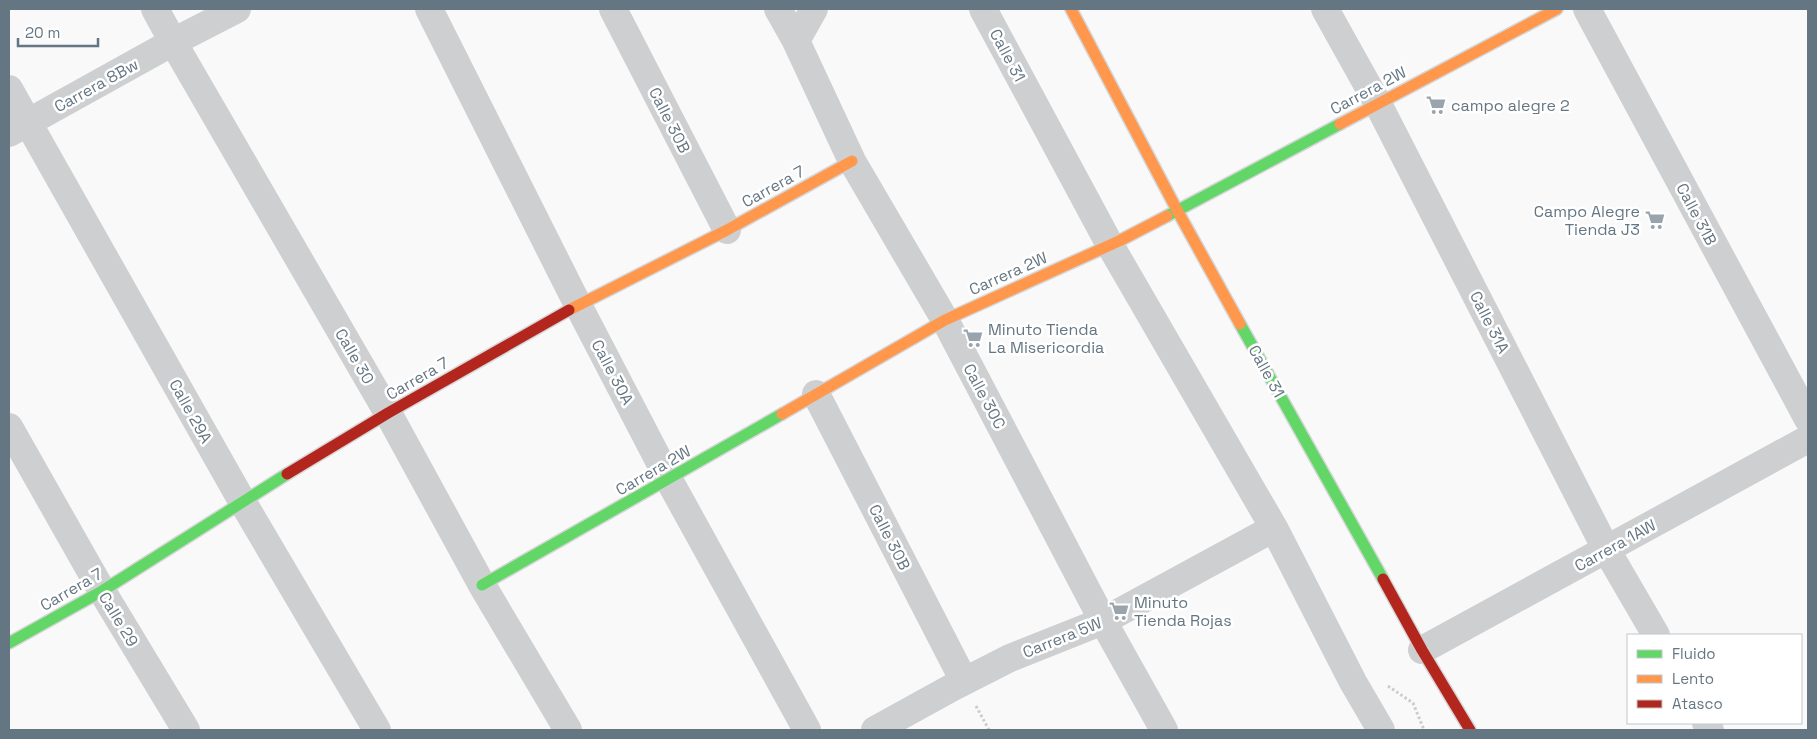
<svg xmlns="http://www.w3.org/2000/svg" width="1817" height="739" font-family="'Space Grotesk',sans-serif">
<style>
.lines{fill:none;stroke-linecap:round;stroke-linejoin:round}
.fast-casing{stroke:#d5d6d7;stroke-width:14}
.slow-casing{stroke:#d5d6d7;stroke-width:14}
.jam-casing{stroke:#d5d6d7;stroke-width:14}
.path{stroke:#cbcccd;stroke-width:3;stroke-dasharray:2.5 2.5;stroke-linecap:butt}
.street{stroke:#cecfd0;stroke-width:28}
.fast{stroke:#63d668;stroke-width:11}
.slow{stroke:#ff974d;stroke-width:11}
.jam{stroke:#b3261e;stroke-width:11}
.labels{text-anchor:middle;stroke-width:5;stroke-linejoin:round;paint-order:stroke}
.street-label{font-size:16px;fill:#657683;stroke:#fff}
.poi-label{font-size:16px;fill:#657683;stroke:#fff;text-anchor:start}
</style>
<rect width="100%" height="100%" fill="#f9f9f9"/>
<g class="lines">
<defs>
<path id="fast" d="M 1167,216 L 1340,124
M 1240,324 L 1383,579
M 482,585 L 782,414
M 9,643 L 102,591 L 287,474"/>
<path id="slow" d="M 1071,9 L 1177,210 L 1240,324
M 1340,124 L 1557,9
M 569,310 L 727,230 L 852,161
M 782,414 L 945,320 L 1119,241 L 1167,216"/>
<path id="jam" d="M 287,474 L 388,413 L 569,310
M 1383,579 L 1422,650 L 1470,730"/>
</defs>
<use href="#fast" class="fast-casing"/>
<use href="#slow" class="slow-casing"/>
<use href="#jam" class="jam-casing"/>
<path class="path" d="M 1388,686 L 1413,703 L 1424,730
M 976,706 L 989,730"/>
<path class="street" d="M 155,9 L 173,42 L 388,413 L 482,585 L 568,730
M 429,9 L 578,305 L 669,480 L 807,730
M 613,9 L 727,230
M 778,9 L 796,41 L 852,161 L 945,320 L 1103,621 L 1164,730
M 983,9 L 1110,245 L 1274,528 L 1353,682 L 1381,730
M 1325,9 L 1378,104 L 1606,549 L 1656,635
M 1587,9 L 1808,419
M 796,41 L 814,9
M 9,89 L 242,501 L 377,730
M 9,133 L 173,42 L 237,9
M 816,394 L 964,681
M 9,427 L 102,591 L 186,730
M 1422,650 L 1808,439
M 1706,723 L 1710,730
M 875,730 L 953,687 L 1010,658 L 1103,621 L 1274,528"/>
<use href="#fast" class="fast"/>
<use href="#slow" class="slow"/>
<use href="#jam" class="jam"/>
</g>
<defs>
<symbol id="supermarket-bare" viewBox="-9 -9 18 18"><path d="M-6-5.5h2.5l.6 2H6L4.5 2H-2.5L-4.4-4H-6ZM-1.5 3.2a1.3 1.3 0 1 0 .1 0ZM3 3.2a1.3 1.3 0 1 0 .1 0Z" fill="#99a4ac" stroke="#fff" stroke-width="2.5" paint-order="stroke"/></symbol>
</defs>
<g fill-rule="evenodd">
<use href="#supermarket-bare" x="1422" y="91" width="28" height="28"/>
<use href="#supermarket-bare" x="1641" y="206" width="28" height="28"/>
<use href="#supermarket-bare" x="959" y="324" width="28" height="28"/>
<use href="#supermarket-bare" x="1105" y="597" width="28" height="28"/>
</g>
<g class="labels">
<g class="street-label">
<text transform="translate(1008 55) rotate(62)" y="6">Calle 31</text>
<text transform="translate(96 85) rotate(-29)" y="6">Carrera 8Bw</text>
<text transform="translate(1368 90) rotate(-28)" y="6">Carrera 2W</text>
<text transform="translate(670 120) rotate(63)" y="6">Calle 30B</text>
<text transform="translate(773 186) rotate(-29)" y="6">Carrera 7</text>
<text transform="translate(1697 214) rotate(62)" y="6">Calle 31B</text>
<text transform="translate(1008 273) rotate(-24)" y="6">Carrera 2W</text>
<text transform="translate(1490 322) rotate(63)" y="6">Calle 31A</text>
<text transform="translate(355 356) rotate(60)" y="6">Calle 30</text>
<text transform="translate(1267 371) rotate(61)" y="6">Calle 31</text>
<text transform="translate(613 372) rotate(62)" y="6">Calle 30A</text>
<text transform="translate(417 378) rotate(-30)" y="6">Carrera 7</text>
<text transform="translate(985 396) rotate(62)" y="6">Calle 30C</text>
<text transform="translate(191 411) rotate(61)" y="6">Calle 29A</text>
<text transform="translate(653 470) rotate(-30)" y="6">Carrera 2W</text>
<text transform="translate(890 537) rotate(63)" y="6">Calle 30B</text>
<text transform="translate(1615 545) rotate(-29)" y="6">Carrera 1AW</text>
<text transform="translate(71 589) rotate(-30)" y="6">Carrera 7</text>
<text transform="translate(119 619) rotate(59)" y="6">Calle 29</text>
<text transform="translate(1062 637) rotate(-22)" y="6">Carrera 5W</text>
</g>
<g class="poi-label">
<text x="1451" y="111">campo alegre 2</text>
<text x="1640" y="217" text-anchor="end">Campo Alegre<tspan x="1640" dy="18">Tienda J3</tspan></text>
<text x="988" y="335">Minuto Tienda<tspan x="988" dy="18">La Misericordia</tspan></text>
<text x="1134" y="608">Minuto<tspan x="1134" dy="18">Tienda Rojas</tspan></text>
</g>
</g>
<rect width="1817" height="739" fill="none" stroke="#657683" stroke-width="20"/>
<rect x="1627" y="634" width="175" height="90" fill="#ffffff" stroke="#c1c8cd"/>
<rect x="1637" y="650" width="25" height="8" fill="#63d668" stroke="#c1c8cd"/>
<text x="1672" y="659" font-size="15" fill="#657683">Fluido</text>
<rect x="1637" y="675" width="25" height="8" fill="#ff974d" stroke="#c1c8cd"/>
<text x="1672" y="684" font-size="15" fill="#657683">Lento</text>
<rect x="1637" y="700" width="25" height="8" fill="#b3261e" stroke="#c1c8cd"/>
<text x="1672" y="709" font-size="15" fill="#657683">Atasco</text>
<path d="M18 38v8h80v-8" fill="none" stroke="#657683" stroke-width="2.5"/>
<text x="25" y="38" font-size="15" fill="#657683" stroke="#ffffff" stroke-width="4" paint-order="stroke">20 m</text>
</svg>
